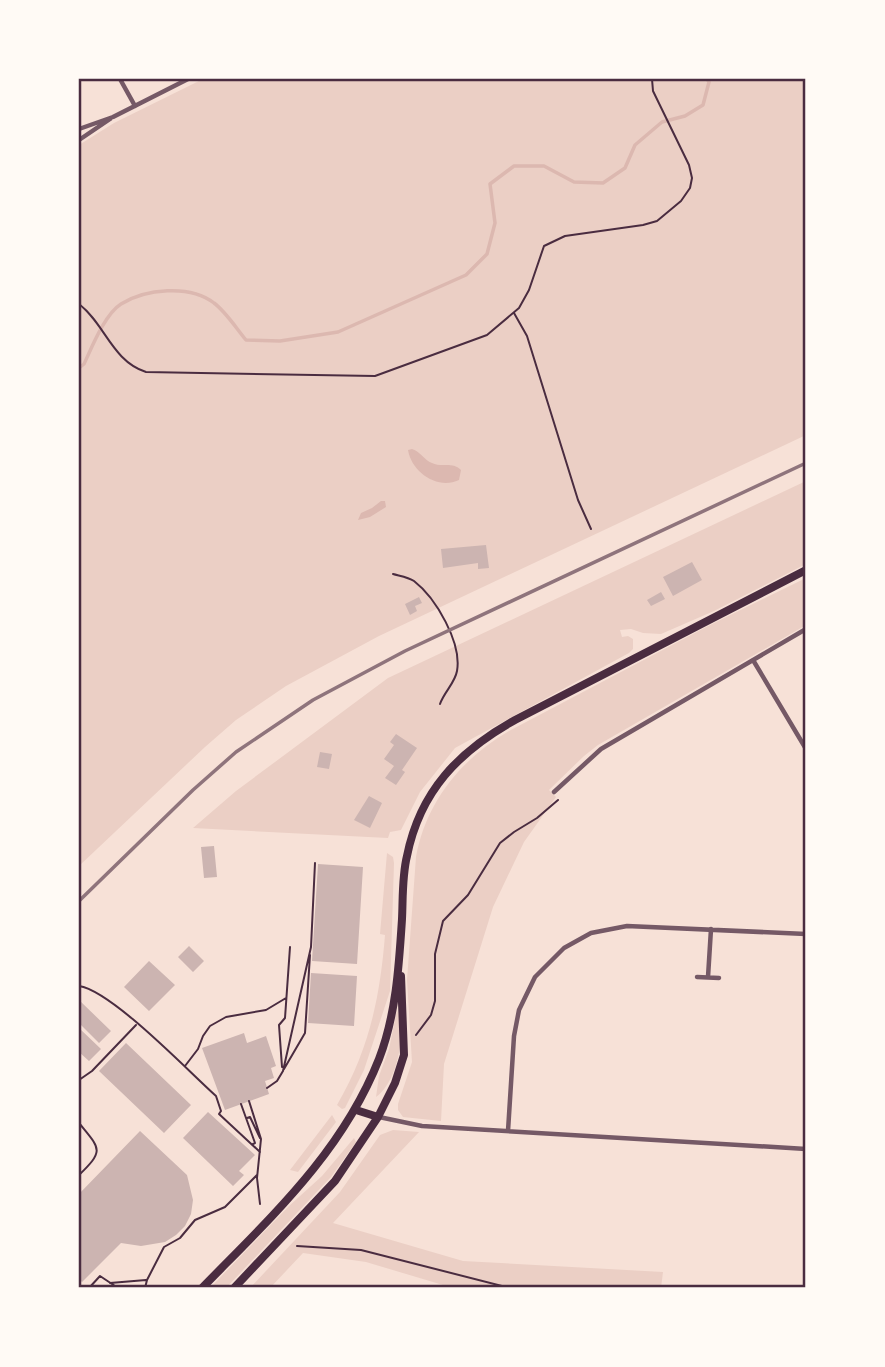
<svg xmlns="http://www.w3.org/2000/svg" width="885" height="1367" font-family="Signika,sans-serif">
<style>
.green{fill:#ebcfc5}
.water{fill:#dcb8b0}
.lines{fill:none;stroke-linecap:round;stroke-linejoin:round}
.stream{stroke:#dcb8b0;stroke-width:3.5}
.building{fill:#ccb4b1}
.path{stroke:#4a2c40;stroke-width:2}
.minor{stroke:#755966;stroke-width:4.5}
.primary{stroke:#4a2c40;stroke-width:8}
.rail{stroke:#8f747c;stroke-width:3.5}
.neatline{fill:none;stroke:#4a2c40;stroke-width:2.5}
</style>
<rect width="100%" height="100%" fill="#f7e1d7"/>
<path class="green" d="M 203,79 L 806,79 L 806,435 L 379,636 L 286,686 L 236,720 L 205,747 L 79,866 L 79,145 L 114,123 Z
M 806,481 L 806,564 L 714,611 L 661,634 L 643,633 L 631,629 L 620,630 L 622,637 L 628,636 L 633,639 L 633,649 L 629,653 L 455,748 L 420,792 L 401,830 L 390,832 L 388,838 L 193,828 L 236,791 L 388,678 Z
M 806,578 L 806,625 L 598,745 L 584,756 L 549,790 L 556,797 L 524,842 L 493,907 L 444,1064 L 441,1121 L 403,1117 L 398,1110 L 398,1104 L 412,1062 L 407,980 L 416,857 C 426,802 461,759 509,731 L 710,625 Z
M 387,853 L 393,857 L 394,863 L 390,991 L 364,1070 L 345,1108 L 342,1109 L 337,1105 C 369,1050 380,998 385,935 L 380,934 Z
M 397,1010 C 406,1035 398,1081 376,1097 L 379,1076 L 389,1049 Z
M 332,1115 L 336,1122 L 298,1172 L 290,1170 Z
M 393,1130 L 419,1132 L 333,1223 L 463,1261 L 663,1272 L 661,1288 L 453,1288 L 366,1262 L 303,1253 L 270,1288 L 250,1288 L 340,1192 L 380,1135 Z
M 354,1138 L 356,1142 L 331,1177 L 226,1288 L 210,1288 L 289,1206 L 322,1176 Z"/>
<path class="water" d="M 412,449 C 421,452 424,460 432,463 C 442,468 452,461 461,470 L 459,480 C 438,490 412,473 408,450 Z
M 381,501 L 385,501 L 386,507 L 370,517 L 358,520 L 361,513 L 372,508 Z"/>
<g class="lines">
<path class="stream" d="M 79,368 L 84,364 C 92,347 105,314 121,304 C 145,289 190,284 214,303 C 226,312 236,328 246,340 L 280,341 L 338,332 L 466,275 L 487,254 L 495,223 L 490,184 L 514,166 L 544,166 L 574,182 L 603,183 L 625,168 L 635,145 L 662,122 L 685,116 L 703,105 L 709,82 L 707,79"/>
</g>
<path class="building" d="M 486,545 L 489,568 L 478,569 L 478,563 L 443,568 L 441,549 Z
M 692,562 L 702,580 L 673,596 L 663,577 Z
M 661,592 L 665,599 L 651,606 L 647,600 Z
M 419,597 L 422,603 L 415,606 L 417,611 L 410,615 L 405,604 Z
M 396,734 L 417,748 L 402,770 L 405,772 L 396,785 L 385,778 L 394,766 L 384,759 L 394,745 L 390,742 Z
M 320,752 L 332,754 L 329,769 L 317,767 Z
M 369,796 L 382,803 L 370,828 L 354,820 Z
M 214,846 L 217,877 L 204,878 L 201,847 Z
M 318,864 L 363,867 L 357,964 L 312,961 Z
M 189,946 L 204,961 L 193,972 L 178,957 Z
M 149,961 L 175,985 L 149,1011 L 124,987 Z
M 311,973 L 357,976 L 354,1026 L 308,1023 Z
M 79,1000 L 111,1031 L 99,1043 L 79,1023 Z
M 79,1028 L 101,1049 L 89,1061 L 79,1052 Z
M 244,1033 L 247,1043 L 266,1036 L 276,1066 L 271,1068 L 274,1078 L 265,1081 L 269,1094 L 225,1110 L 202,1048 Z
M 126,1043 L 191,1105 L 164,1133 L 99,1071 Z
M 208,1112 L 255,1155 L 239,1171 L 244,1175 L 233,1186 L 183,1138 Z
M 140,1131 L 187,1175 L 193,1200 L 191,1214 L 185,1226 L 176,1235 L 165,1242 L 141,1246 L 121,1243 L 82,1282 L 79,1279 L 79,1194 Z"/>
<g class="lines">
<path class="path" d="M 79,304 C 105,324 112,361 146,372 L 375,376 L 487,335 L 519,308 L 529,290 L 544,246 L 565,236 L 643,225 L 657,221 L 681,201 L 690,188 L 692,178 L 689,165 L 653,91 L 652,79
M 514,313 L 527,336 L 578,500 L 591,529
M 393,574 C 400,576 408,577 414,581 C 436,598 462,643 457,671 C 455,683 444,692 440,704
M 79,986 C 112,991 188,1071 216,1096 L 221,1111 L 219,1114 L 260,1152
M 416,1035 L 431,1015 L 435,1001 L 435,954 L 443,921 L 468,895 L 500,843 L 514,832 L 537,818 L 558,800
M 185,1066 L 198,1049 L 203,1036 L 210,1026 L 226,1017 L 266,1010 L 286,998
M 282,1067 L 279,1025 L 285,1018 L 290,947
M 284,1069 L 305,1033 L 310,955
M 79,1080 L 92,1071 L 136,1025
M 267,1088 L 277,1081 L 283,1071 L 311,947 L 315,863
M 249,1101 L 261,1139 L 257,1178 L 260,1204
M 241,1104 L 255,1143 L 253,1144
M 247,1118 L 250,1117 L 260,1138
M 79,1123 C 100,1149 105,1150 79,1175
M 297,1246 L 361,1250 L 510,1288
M 110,1283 L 146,1280
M 89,1288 L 100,1276 L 118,1288
M 145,1288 L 147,1280 L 164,1247 L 180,1238 L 195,1220 L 225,1207 L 257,1175"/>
<path class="minor" d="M 120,79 L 135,106
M 79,129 L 113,117 L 188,79
M 79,140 L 110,119
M 753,660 L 806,749
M 554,792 L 601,749 L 806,629
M 697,977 L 719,978
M 708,977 L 711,929
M 379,1117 L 422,1126 L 806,1149
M 508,1131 L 514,1036 L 519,1010 L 535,977 L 564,948 L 591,933 L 627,926 L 806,934"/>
<path class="primary" d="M 356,1110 L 378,1117
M 202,1288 C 270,1218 342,1153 379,1059 C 396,1015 399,966 402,919 C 403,898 402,876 407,856 C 420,791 459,751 515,720 L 806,570
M 234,1288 L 335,1181 L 378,1117 L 395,1083 L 404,1055 L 401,976"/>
<path class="rail" d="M 79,901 L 193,790 L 236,752 L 313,700 L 405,651 L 806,463"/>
</g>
<rect width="885" height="1367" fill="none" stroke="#fffaf5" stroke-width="161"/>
<rect x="80" y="80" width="724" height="1206" class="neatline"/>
</svg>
